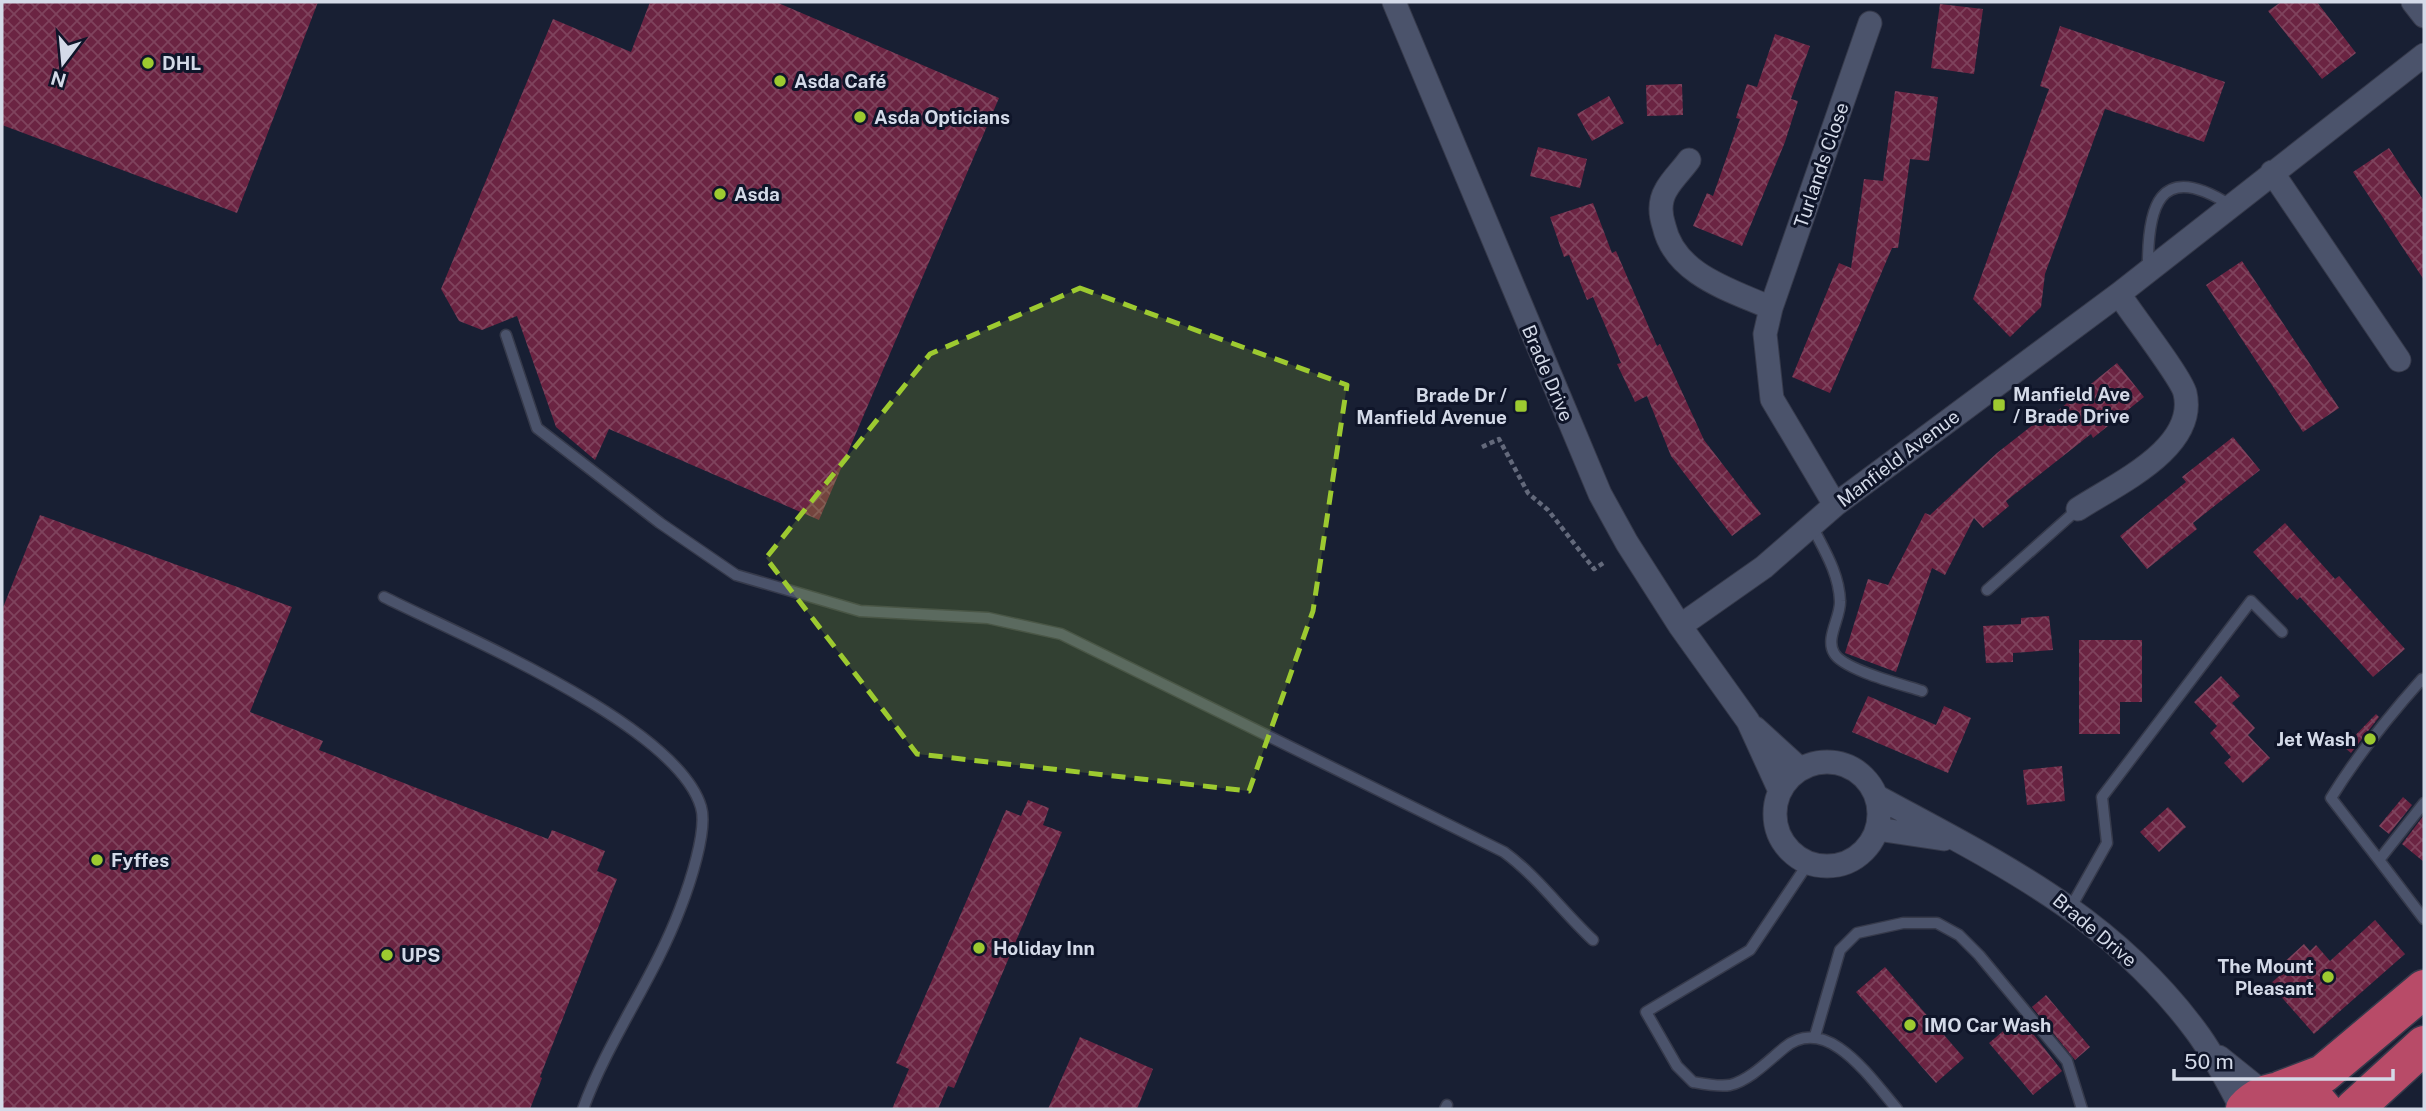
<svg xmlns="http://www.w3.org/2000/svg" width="2426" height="1111" font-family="'Public Sans',sans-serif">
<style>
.building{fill:url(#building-cross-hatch)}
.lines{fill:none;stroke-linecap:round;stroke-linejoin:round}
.service-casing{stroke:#363a4b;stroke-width:13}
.minor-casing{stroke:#363a4b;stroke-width:25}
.trunk-casing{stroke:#363a4b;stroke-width:41}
.path{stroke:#63697b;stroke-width:4.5;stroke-dasharray:5 3.5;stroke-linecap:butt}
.service{stroke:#4b536b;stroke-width:10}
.minor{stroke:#4b536b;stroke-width:23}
.trunk{stroke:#b84b68;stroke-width:38}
.marked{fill:#9dca30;fill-opacity:0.2;stroke:#9dca30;stroke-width:5;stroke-dasharray:14 9;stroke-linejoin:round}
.poi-dot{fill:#9dca30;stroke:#0f1529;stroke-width:2.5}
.labels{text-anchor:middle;stroke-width:6;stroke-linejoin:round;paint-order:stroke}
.poi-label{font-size:19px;font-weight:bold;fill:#d4dae8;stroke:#0f1529;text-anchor:start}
.street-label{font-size:19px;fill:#d4dae8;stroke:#0f1529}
</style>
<defs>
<pattern id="building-cross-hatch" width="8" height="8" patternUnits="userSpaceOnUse" patternTransform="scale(1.75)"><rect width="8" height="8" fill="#6b2442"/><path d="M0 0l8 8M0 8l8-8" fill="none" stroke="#7f435d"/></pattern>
</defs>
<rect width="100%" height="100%" fill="#181f33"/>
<path class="building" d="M 2,2 L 318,2 L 237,213 L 2,125 Z
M 650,2 L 776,2 L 999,98 L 819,520 L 609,429 L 595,460 L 556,427 L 517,316 L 482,330 L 459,321 L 441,289 L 553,19 L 631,52 Z
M 2281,2 L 2317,2 L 2356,53 L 2322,79 L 2268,11 Z
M 1940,4 L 1983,9 L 1974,74 L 1931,68 Z
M 2060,26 L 2225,82 L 2204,142 L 2105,109 L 2045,274 L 2041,307 L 2010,337 L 1973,299 L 2049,89 L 2040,86 Z
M 1775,34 L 1810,46 L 1791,99 L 1798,101 L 1785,142 L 1742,246 L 1693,226 L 1707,193 L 1713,196 L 1740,119 L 1736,118 L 1747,84 L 1757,87 Z
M 1682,84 L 1683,115 L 1647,116 L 1646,85 Z
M 1895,91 L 1938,97 L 1929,161 L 1910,159 L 1898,248 L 1892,248 L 1830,393 L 1792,377 L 1839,263 L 1851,268 L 1864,179 L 1883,181 Z
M 1609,96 L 1624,123 L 1592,141 L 1577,114 Z
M 1538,147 L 1587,159 L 1580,188 L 1530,176 Z
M 2389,148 L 2424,201 L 2424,280 L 2353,172 Z
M 1593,203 L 1612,253 L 1616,251 L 1657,346 L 1660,344 L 1704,440 L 1761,514 L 1732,536 L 1671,456 L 1647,396 L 1635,402 L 1617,364 L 1621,363 L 1593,297 L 1587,300 L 1569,255 L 1564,257 L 1550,217 Z
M 2242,261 L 2339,408 L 2303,432 L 2206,285 Z
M 2117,363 L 2144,397 L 2093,438 L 2091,434 L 2006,501 L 2009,506 L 1983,528 L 1974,518 L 1945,575 L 1932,568 L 1896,672 L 1845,653 L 1868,579 L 1888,585 L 1925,513 L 1930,515 L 1997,453 L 2048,413 L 2051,416 Z
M 2233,437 L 2260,470 L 2193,523 L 2197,529 L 2147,569 L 2120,536 L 2186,482 L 2182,477 Z
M 40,515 L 292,607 L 250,712 L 323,741 L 319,750 L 548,839 L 552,830 L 605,851 L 597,871 L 617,879 L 540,1077 L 542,1078 L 530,1109 L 2,1109 L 2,610 Z
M 2285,523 L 2335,579 L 2339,576 L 2405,649 L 2373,677 L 2300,597 L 2297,600 L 2253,552 Z
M 2049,616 L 2053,650 L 2013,653 L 2013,662 L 1986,663 L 1983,626 L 2021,624 L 2021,618 Z
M 2079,640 L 2142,640 L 2142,702 L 2120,702 L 2120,734 L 2079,734 Z
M 2221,676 L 2240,696 L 2232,703 L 2255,728 L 2248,735 L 2270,758 L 2243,783 L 2224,763 L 2231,757 L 2210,733 L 2217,726 L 2194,702 Z
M 1868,696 L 1936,725 L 1944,706 L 1971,718 L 1948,773 L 1852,732 Z
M 2376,714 L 2379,717 L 2351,753 L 2344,747 Z
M 2062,766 L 2065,801 L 2027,805 L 2023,770 Z
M 2403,797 L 2412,805 L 2389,834 L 2379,826 Z
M 1028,800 L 1049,808 L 1043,825 L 1062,832 L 954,1088 L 948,1086 L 938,1109 L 892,1109 L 909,1069 L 896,1063 L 1006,810 L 1021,816 Z
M 2168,807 L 2186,827 L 2159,852 L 2140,832 Z
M 2424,815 L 2424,862 L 2402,844 Z
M 2375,920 L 2405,954 L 2314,1034 L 2270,984 L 2286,970 L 2281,965 L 2304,944 L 2310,951 L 2316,945 L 2330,961 Z
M 1885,967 L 1964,1058 L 1936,1083 L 1856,992 Z
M 2046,995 L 2090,1047 L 2075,1060 L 2032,1007 Z
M 2020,1017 L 2062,1071 L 2033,1095 L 1989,1043 Z
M 1080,1037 L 1153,1069 L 1137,1109 L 1048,1109 Z"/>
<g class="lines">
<defs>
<path id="service" d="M 2148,271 C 2147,208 2158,159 2230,205
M 506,335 L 537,428 L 660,523 L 736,575 L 860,611 L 988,618 L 1061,634 L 1504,852 C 1538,877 1562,911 1593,940
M 1812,526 C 1824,550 1839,573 1840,601 C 1841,617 1825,638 1834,653 C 1843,670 1904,685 1922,691
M 1987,590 L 2078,509
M 384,597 C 460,635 677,725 701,807 C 708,830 689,886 680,909 C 654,978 608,1040 583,1109
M 2424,803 L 2379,860 L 2424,919
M 2379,860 L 2331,798 C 2358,754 2388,717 2422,679 L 2424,682
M 1809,862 L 1750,950 L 1646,1012 L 1677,1066 L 1693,1082 C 1704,1084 1719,1087 1730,1085 C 1750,1080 1768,1061 1784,1048 C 1827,1012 1871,1079 1897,1109
M 2071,907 L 2107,843 L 2102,797 L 2251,601 L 2282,632
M 1815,1036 L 1840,950 L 1857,933 L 1903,923 L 1937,923 L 1959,935 L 1979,955 L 2067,1061 L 2082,1109
M 1445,1109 L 1447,1105"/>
<path id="minor" d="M 1394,2 L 1600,494 L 1627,543 L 1680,626 L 1748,721 L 1780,791
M 2413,2 L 2424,16
M 1689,160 C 1682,170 1672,179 1666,190 C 1659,202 1660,214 1664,226 C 1675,275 1731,290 1771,308
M 2272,172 L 2399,360
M 1835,505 L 1772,399 L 1765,334 L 1771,308 L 1870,23
M 2078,509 C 2116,484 2198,448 2185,393 C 2181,377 2131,313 2119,294
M 1680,626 L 1764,567 L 1835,505 L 2119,294 L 2424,55
M 1755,728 L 1800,769
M1775 814a52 52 0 1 1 104 0a52 52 0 1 1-104 0Z
M 1876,796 C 1999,863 2110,915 2196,1031 C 2214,1055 2228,1083 2242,1109
M 1877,829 L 1944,839
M 2219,1057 L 2265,1094"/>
<path id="trunk" d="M 2281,1090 L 2323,1074 L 2424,989
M 2245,1109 C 2266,1086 2304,1083 2323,1109
M 2354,1109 L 2424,1045"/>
</defs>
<use href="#service" class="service-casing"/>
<use href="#minor" class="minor-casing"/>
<use href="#trunk" class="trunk-casing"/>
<path class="path" d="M 1482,447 L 1499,439 L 1528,493 L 1548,510 L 1594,569 L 1605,562"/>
<use href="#service" class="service"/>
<use href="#minor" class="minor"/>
<use href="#trunk" class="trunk"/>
</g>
<path class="marked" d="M 1080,288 L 1347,385 L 1313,611 L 1249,791 L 917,754 L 766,558 L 930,354 Z"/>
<g class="poi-dot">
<circle cx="148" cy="63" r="7"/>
<circle cx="780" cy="81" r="7"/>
<circle cx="860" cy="117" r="7"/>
<circle cx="720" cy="194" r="7"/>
<rect x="1992" y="398" width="14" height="14" rx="3.5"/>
<rect x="1514" y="399" width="14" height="14" rx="3.5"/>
<circle cx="2370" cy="739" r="7"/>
<circle cx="97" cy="860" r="7"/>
<circle cx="979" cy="948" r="7"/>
<circle cx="387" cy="955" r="7"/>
<circle cx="2328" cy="977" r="7"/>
<circle cx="1910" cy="1025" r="7"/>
</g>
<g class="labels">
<g class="poi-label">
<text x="162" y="70">DHL</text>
<text x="794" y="88">Asda Café</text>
<text x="874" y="124">Asda Opticians</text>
<text x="734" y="201">Asda</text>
<text x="2013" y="401">Manfield Ave<tspan x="2013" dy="22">/ Brade Drive</tspan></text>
<text x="1507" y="402" text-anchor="end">Brade Dr /<tspan x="1507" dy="22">Manfield Avenue</tspan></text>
<text x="2356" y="746" text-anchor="end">Jet Wash</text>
<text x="111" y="867">Fyffes</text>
<text x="993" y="955">Holiday Inn</text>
<text x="401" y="962">UPS</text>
<text x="2314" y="973" text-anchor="end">The Mount<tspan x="2314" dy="22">Pleasant</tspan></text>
<text x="1924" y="1032">IMO Car Wash</text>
</g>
<g class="street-label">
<text transform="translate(1821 165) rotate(-71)" y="7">Turlands Close</text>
<text transform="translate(1548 373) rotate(67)" y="7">Brade Drive</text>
<text transform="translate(1898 458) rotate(-37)" y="7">Manfield Avenue</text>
<text transform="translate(2095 930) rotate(40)" y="7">Brade Drive</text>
</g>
</g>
<rect width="2426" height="1111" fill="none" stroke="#d4dae8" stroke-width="7"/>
<g transform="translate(63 63) rotate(196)" stroke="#0f1529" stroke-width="5" paint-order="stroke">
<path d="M0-5L12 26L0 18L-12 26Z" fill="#d4dae8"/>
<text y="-10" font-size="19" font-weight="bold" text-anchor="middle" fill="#d4dae8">N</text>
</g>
<path d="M2174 1069v10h219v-10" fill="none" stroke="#d4dae8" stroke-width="3.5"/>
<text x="2184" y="1069" font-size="21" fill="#d4dae8" stroke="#0f1529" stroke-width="5" paint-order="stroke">50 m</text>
</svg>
